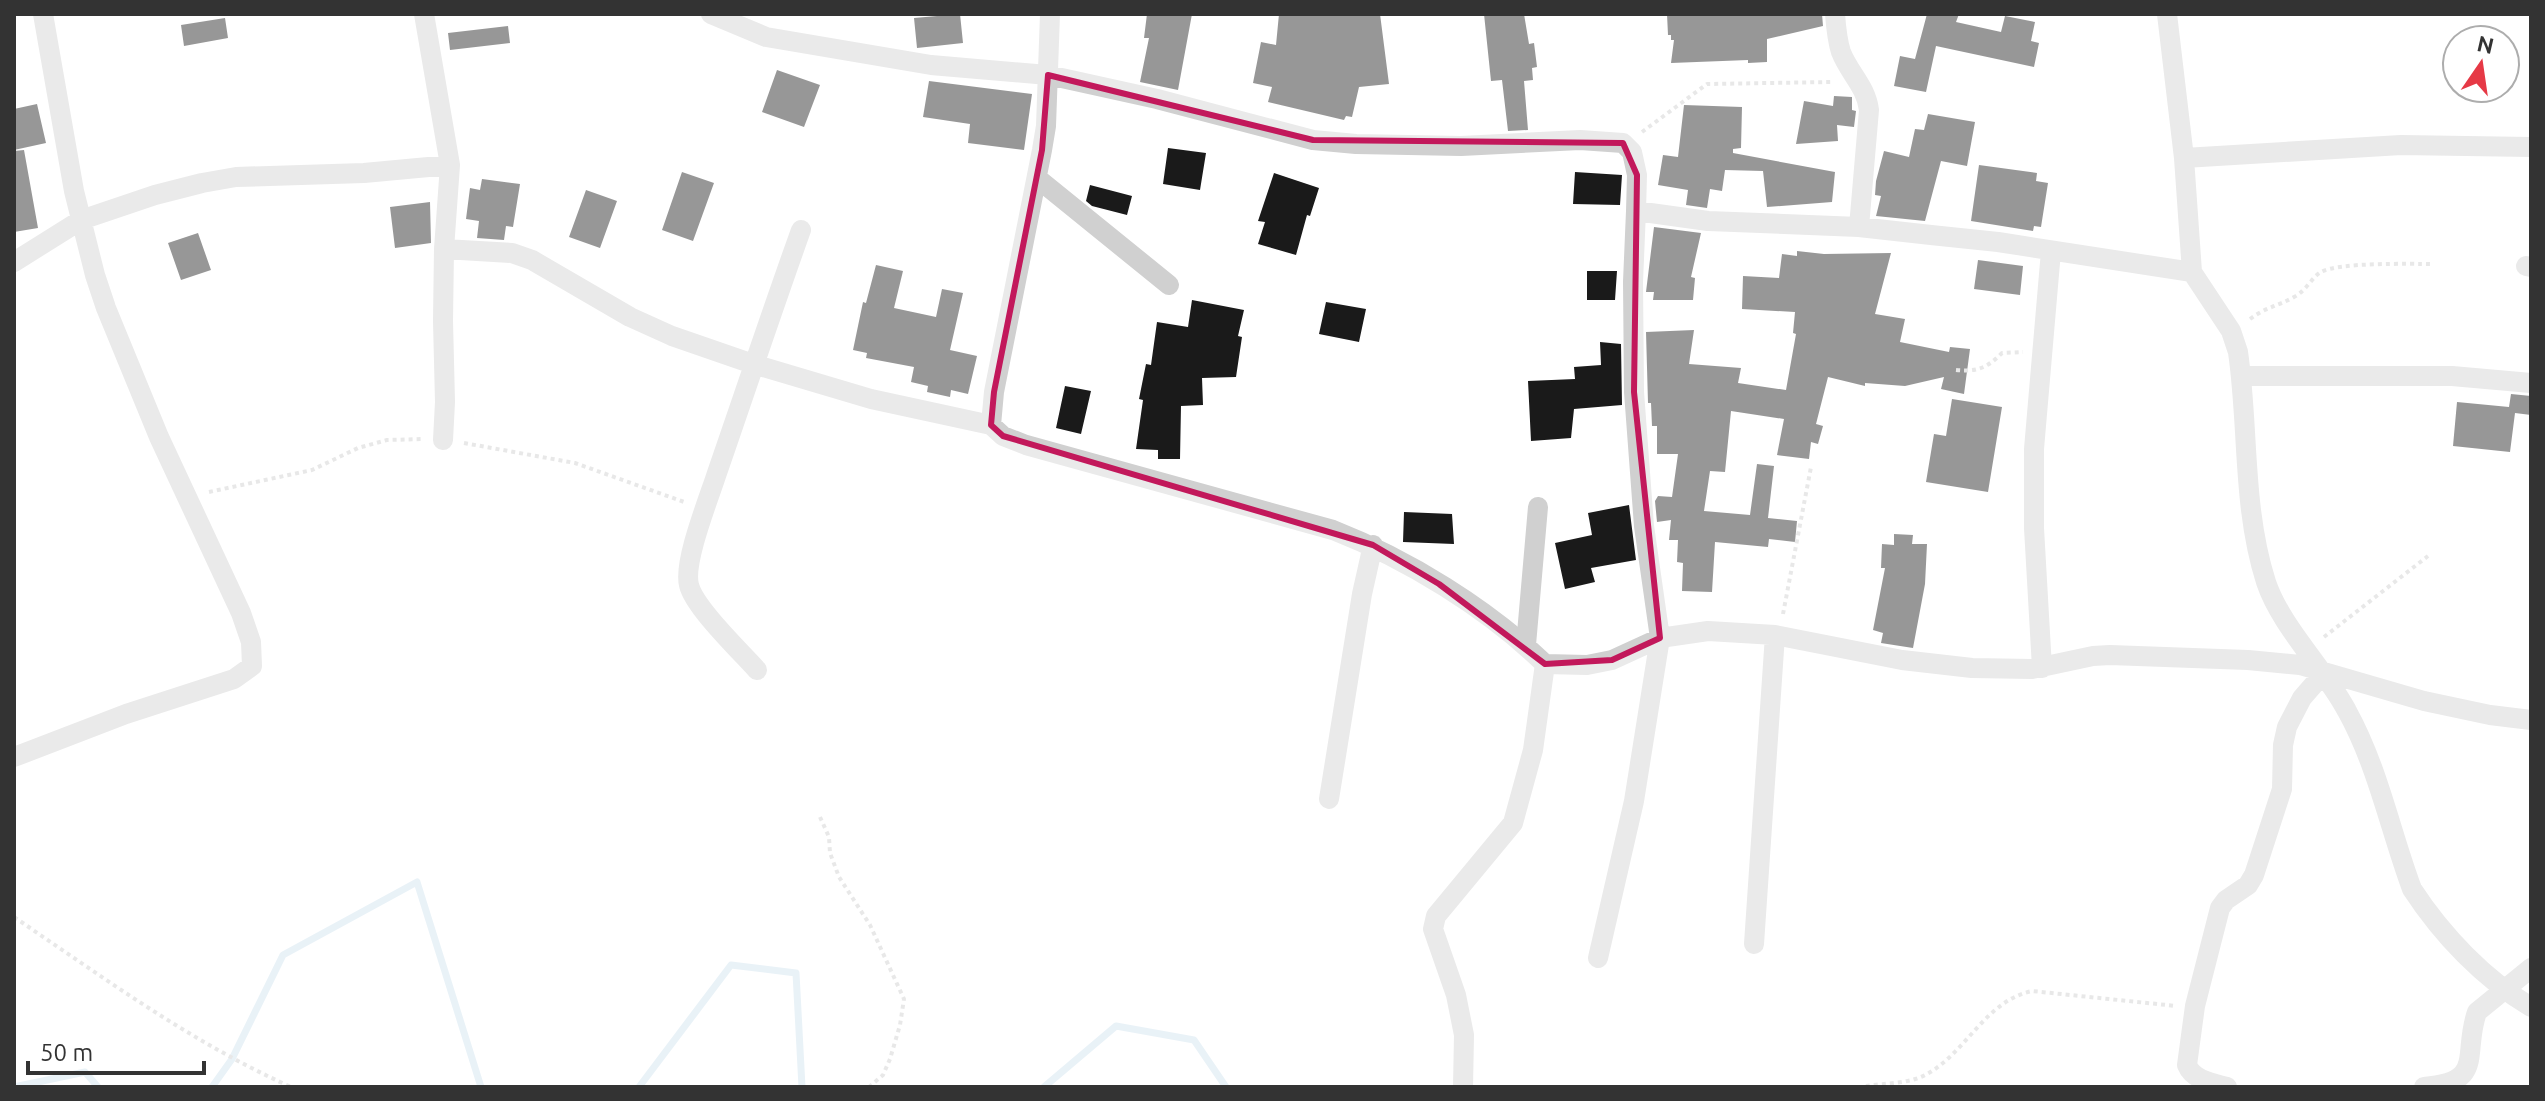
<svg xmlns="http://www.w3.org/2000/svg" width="2545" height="1101" font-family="Ubuntu,sans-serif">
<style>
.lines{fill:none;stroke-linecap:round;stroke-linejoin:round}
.stream{stroke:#cfe2ee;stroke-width:7}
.building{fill:#1a1a1a}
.path{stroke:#cdcdcd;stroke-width:4;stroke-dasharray:4 4;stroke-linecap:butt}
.street{stroke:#d0d0d0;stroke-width:20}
.marked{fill:none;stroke:#c2185b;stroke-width:6;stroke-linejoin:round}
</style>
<rect width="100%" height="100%" fill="#fff"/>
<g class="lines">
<path class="stream" d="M 14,1087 L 85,1072 L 98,1087
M 212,1087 L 232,1059 L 283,955 L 417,882 L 481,1087
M 639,1087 L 731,965 L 796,973 L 802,1087
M 1044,1087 L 1116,1026 L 1194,1040 L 1226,1087"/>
</g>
<path class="building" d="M 960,14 L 963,43 L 917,48 L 914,18 Z
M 1147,14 L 1192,14 L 1178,90 L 1140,82 L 1149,38 L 1144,38 Z
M 1279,14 L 1380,14 L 1389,84 L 1359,87 L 1352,117 L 1346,116 L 1344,120 L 1268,102 L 1272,87 L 1253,83 L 1261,42 L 1276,45 Z
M 1484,14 L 1524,14 L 1529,44 L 1534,43 L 1537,67 L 1532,68 L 1533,80 L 1524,81 L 1528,130 L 1508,131 L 1502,80 L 1491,81 Z
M 1667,14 L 1822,14 L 1823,26 L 1767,39 L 1767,62 L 1748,63 L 1748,60 L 1671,63 L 1674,40 L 1671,40 L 1671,35 L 1668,35 Z
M 1927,14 L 1959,14 L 1956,22 L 2001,32 L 2005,16 L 2035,22 L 2031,41 L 2039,43 L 2034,67 L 1936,46 L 1926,92 L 1894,86 L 1900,56 L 1915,59 Z
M 225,18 L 228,38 L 184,46 L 181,25 Z
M 508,26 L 510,43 L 450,50 L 448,33 Z
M 777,70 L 820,85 L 804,127 L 762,112 Z
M 929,81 L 1032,94 L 1024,150 L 968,143 L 970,124 L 923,117 Z
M 1834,96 L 1852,97 L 1852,110 L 1856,111 L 1854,127 L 1837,125 L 1838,141 L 1796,144 L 1804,101 L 1833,106 Z
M 37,104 L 46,143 L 14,150 L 14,109 Z
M 1684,105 L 1742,107 L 1741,148 L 1733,149 L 1733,153 L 1835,172 L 1832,202 L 1767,207 L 1763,171 L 1725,170 L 1722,191 L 1710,189 L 1707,208 L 1686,205 L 1688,190 L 1658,185 L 1663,155 L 1678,157 Z
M 1928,114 L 1975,122 L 1967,166 L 1941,161 L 1925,221 L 1876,216 L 1881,196 L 1875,195 L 1876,181 L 1884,151 L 1909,157 L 1915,129 L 1924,130 Z
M 1168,148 L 1206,153 L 1200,190 L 1163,184 Z
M 24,150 L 38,228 L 14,232 L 14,151 Z
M 1979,165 L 2037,173 L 2036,181 L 2048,183 L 2041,227 L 2034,226 L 2033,231 L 1971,221 Z
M 682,172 L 714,183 L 693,241 L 662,230 Z
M 1575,172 L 1622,175 L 1620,205 L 1573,204 Z
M 1274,173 L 1319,188 L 1310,216 L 1307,215 L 1296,255 L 1258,244 L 1265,222 L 1258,221 Z
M 482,179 L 520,184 L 513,227 L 506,226 L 504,240 L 477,238 L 479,221 L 466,219 L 470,188 L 480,190 Z
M 1090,185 L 1132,196 L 1127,215 L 1092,206 L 1086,201 Z
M 586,190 L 617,201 L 600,248 L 569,237 Z
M 430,202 L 431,243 L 395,248 L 390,207 Z
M 1654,227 L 1701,233 L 1691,277 L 1695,278 L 1693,300 L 1653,300 L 1654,292 L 1646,292 Z
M 198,233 L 211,270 L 181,280 L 168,243 Z
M 1797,251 L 1824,254 L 1891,253 L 1875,314 L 1905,319 L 1900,342 L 1949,352 L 1950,347 L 1970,349 L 1964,394 L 1941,389 L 1944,377 L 1905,386 L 1865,383 L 1865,386 L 1828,377 L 1816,424 L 1823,426 L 1818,444 L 1811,442 L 1809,459 L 1777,455 L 1784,419 L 1731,411 L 1725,472 L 1710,471 L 1704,511 L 1750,515 L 1757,464 L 1774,466 L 1768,518 L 1797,521 L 1795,542 L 1769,539 L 1768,547 L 1715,542 L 1712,592 L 1682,591 L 1683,563 L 1677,562 L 1678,540 L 1669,540 L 1671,520 L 1657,522 L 1655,501 L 1658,496 L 1672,497 L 1678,454 L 1657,454 L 1657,426 L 1652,426 L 1651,403 L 1648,403 L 1646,332 L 1694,330 L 1689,364 L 1741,368 L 1738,383 L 1786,390 L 1796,334 L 1793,333 L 1795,312 L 1742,309 L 1743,276 L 1779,278 L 1782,254 L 1797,256 Z
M 1978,260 L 2023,266 L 2020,295 L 1974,289 Z
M 876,265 L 903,271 L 894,308 L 936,317 L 942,289 L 963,293 L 950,350 L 977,356 L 968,394 L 951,390 L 950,397 L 927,392 L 928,386 L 911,382 L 914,367 L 866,358 L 867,353 L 853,350 L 863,302 L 866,303 Z
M 1587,271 L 1617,271 L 1615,300 L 1587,300 Z
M 1192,300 L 1244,310 L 1238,336 L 1242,337 L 1236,377 L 1202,378 L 1203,405 L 1181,406 L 1180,459 L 1158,459 L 1158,450 L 1136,449 L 1143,400 L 1139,399 L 1146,364 L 1151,365 L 1157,322 L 1188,327 Z
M 1326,302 L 1366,309 L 1359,342 L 1319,334 Z
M 1600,342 L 1621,344 L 1622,405 L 1574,409 L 1571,438 L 1531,441 L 1528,381 L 1575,379 L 1574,367 L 1601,365 Z
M 1065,386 L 1091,391 L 1081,434 L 1056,428 Z
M 2511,394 L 2531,396 L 2531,415 L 2515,413 L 2510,452 L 2453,446 L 2457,402 L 2509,407 Z
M 1952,399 L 2002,407 L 1988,492 L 1926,482 L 1934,434 L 1946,436 Z
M 1629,505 L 1636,560 L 1591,568 L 1595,582 L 1565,589 L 1555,543 L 1592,535 L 1588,513 Z
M 1404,512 L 1452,514 L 1454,544 L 1403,542 Z
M 1894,534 L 1913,535 L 1912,544 L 1927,544 L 1925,584 L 1913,648 L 1881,643 L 1883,633 L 1873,630 L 1885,568 L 1881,568 L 1882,544 L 1894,545 Z"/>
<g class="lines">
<path class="path" d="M 1642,132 L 1707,84 L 1833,82
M 2250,319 C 2266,307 2278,306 2294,297 C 2307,290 2312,277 2321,272 C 2339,262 2410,264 2433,264
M 1956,370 C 1977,372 1987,368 2002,353 L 2023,352
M 464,443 L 575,463 L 687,503
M 209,492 L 312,470 L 358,448 L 387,440 L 424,439
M 1783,614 L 1811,467
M 2324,637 L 2428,556
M 820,817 L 829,837 L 830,853 L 839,877 L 870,925 L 904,999 L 900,1025 L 890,1059 L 883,1075 L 869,1087
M 14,917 C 104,978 191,1042 291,1087
M 1866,1086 C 1885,1083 1910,1084 1927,1074 C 1967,1052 1985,1001 2032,991 L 2176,1006
M 776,1087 L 787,1087"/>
<path class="street" d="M 424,14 L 450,165 L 444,249 L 443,321 L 445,402 L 443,440
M 711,14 L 766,37 L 931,65 L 1048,75 L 1157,99 L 1313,140 L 1356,144 L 1461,146 L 1580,140 L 1623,143 L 1632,152 L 1637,175 L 1636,211 L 1708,221 L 1859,227 L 1931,235 L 1998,242 L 2192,272
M 1050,14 L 1046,126 L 1042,150 L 994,392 L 991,425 L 1003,436 L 1026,445 L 1333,530 C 1407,559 1487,608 1545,664 L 1587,665 L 1612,660 L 1660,638 L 1708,631 L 1775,635 L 1902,660 L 1972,668 L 2032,669 L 2093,656 L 2110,655 L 2248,660 L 2300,665 L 2424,701 L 2490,715 L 2531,720
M 1835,14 C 1836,27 1837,40 1841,52 C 1849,73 1866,86 1869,110 L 1859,227
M 2167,14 L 2184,158 L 2192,272 L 2231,331 L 2238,352 C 2249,428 2242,507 2266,582 C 2281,627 2325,669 2347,711 C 2378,767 2390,830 2412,889 C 2442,935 2484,979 2531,1007
M 2184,158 L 2401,145 L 2531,147
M 1037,178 L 1169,285
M 444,249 L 512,253 L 532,260 L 630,317 L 672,336 L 753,364 L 871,399 L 991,425
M 14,262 L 81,220 L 155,195 L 202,183 L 236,177 L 364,173 L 450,165
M 2526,266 L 2531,267
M 2242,376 L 2452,376 L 2531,383
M 1526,645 L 1538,507
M 2042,668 L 2034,528 L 2034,449 L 2051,251
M 757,670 C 740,651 694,607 689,585 C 683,562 709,498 717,473 C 745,392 772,311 801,230
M 14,757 L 126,714 L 234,679 L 252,666 L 251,642 L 241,613 L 159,437 L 106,308 L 95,275 L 74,191 L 43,14
M 1329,799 L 1362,594 L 1373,545
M 1754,944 L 1775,635
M 1598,958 L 1634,801 L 1660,638 L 1644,526 L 1634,392 L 1633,282 L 1636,211
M 1463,1087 L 1464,1035 L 1456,995 L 1433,929 L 1436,916 L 1513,823 L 1533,750 L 1545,664
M 2227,1087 C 2212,1083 2193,1080 2187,1065 L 2195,1006 L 2220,908 L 2226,900 L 2248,885 L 2254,875 L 2282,789 L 2283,745 L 2287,727 L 2302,698 L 2322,675
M 2424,1087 C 2486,1082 2462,1055 2477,1012 L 2531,968"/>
</g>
<path d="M0 0H2545V1101H0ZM 1048,75 L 1313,140 L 1623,143 L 1637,175 L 1634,392 L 1660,638 L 1612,660 L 1545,664 L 1439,584 L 1373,545 L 1003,436 L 991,425 L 994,392 L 1042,150 Z" fill="#fff" fill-opacity=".55" fill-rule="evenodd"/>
<path class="marked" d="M 1048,75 L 1313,140 L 1623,143 L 1637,175 L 1634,392 L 1660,638 L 1612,660 L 1545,664 L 1439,584 L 1373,545 L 1003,436 L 991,425 L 994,392 L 1042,150 Z"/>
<rect width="2545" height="1101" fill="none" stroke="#333333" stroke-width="32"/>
<g transform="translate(2481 64) rotate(13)"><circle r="38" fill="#ffffff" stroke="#adadad" stroke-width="2"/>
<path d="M0-6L14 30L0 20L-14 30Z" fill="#e63946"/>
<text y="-12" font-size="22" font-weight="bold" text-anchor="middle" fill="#333333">N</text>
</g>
<path d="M28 1061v12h176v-12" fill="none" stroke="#333333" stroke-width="4"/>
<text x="40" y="1061" font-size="24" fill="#333333" stroke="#ffffff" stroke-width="6" paint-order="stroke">50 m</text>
</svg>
